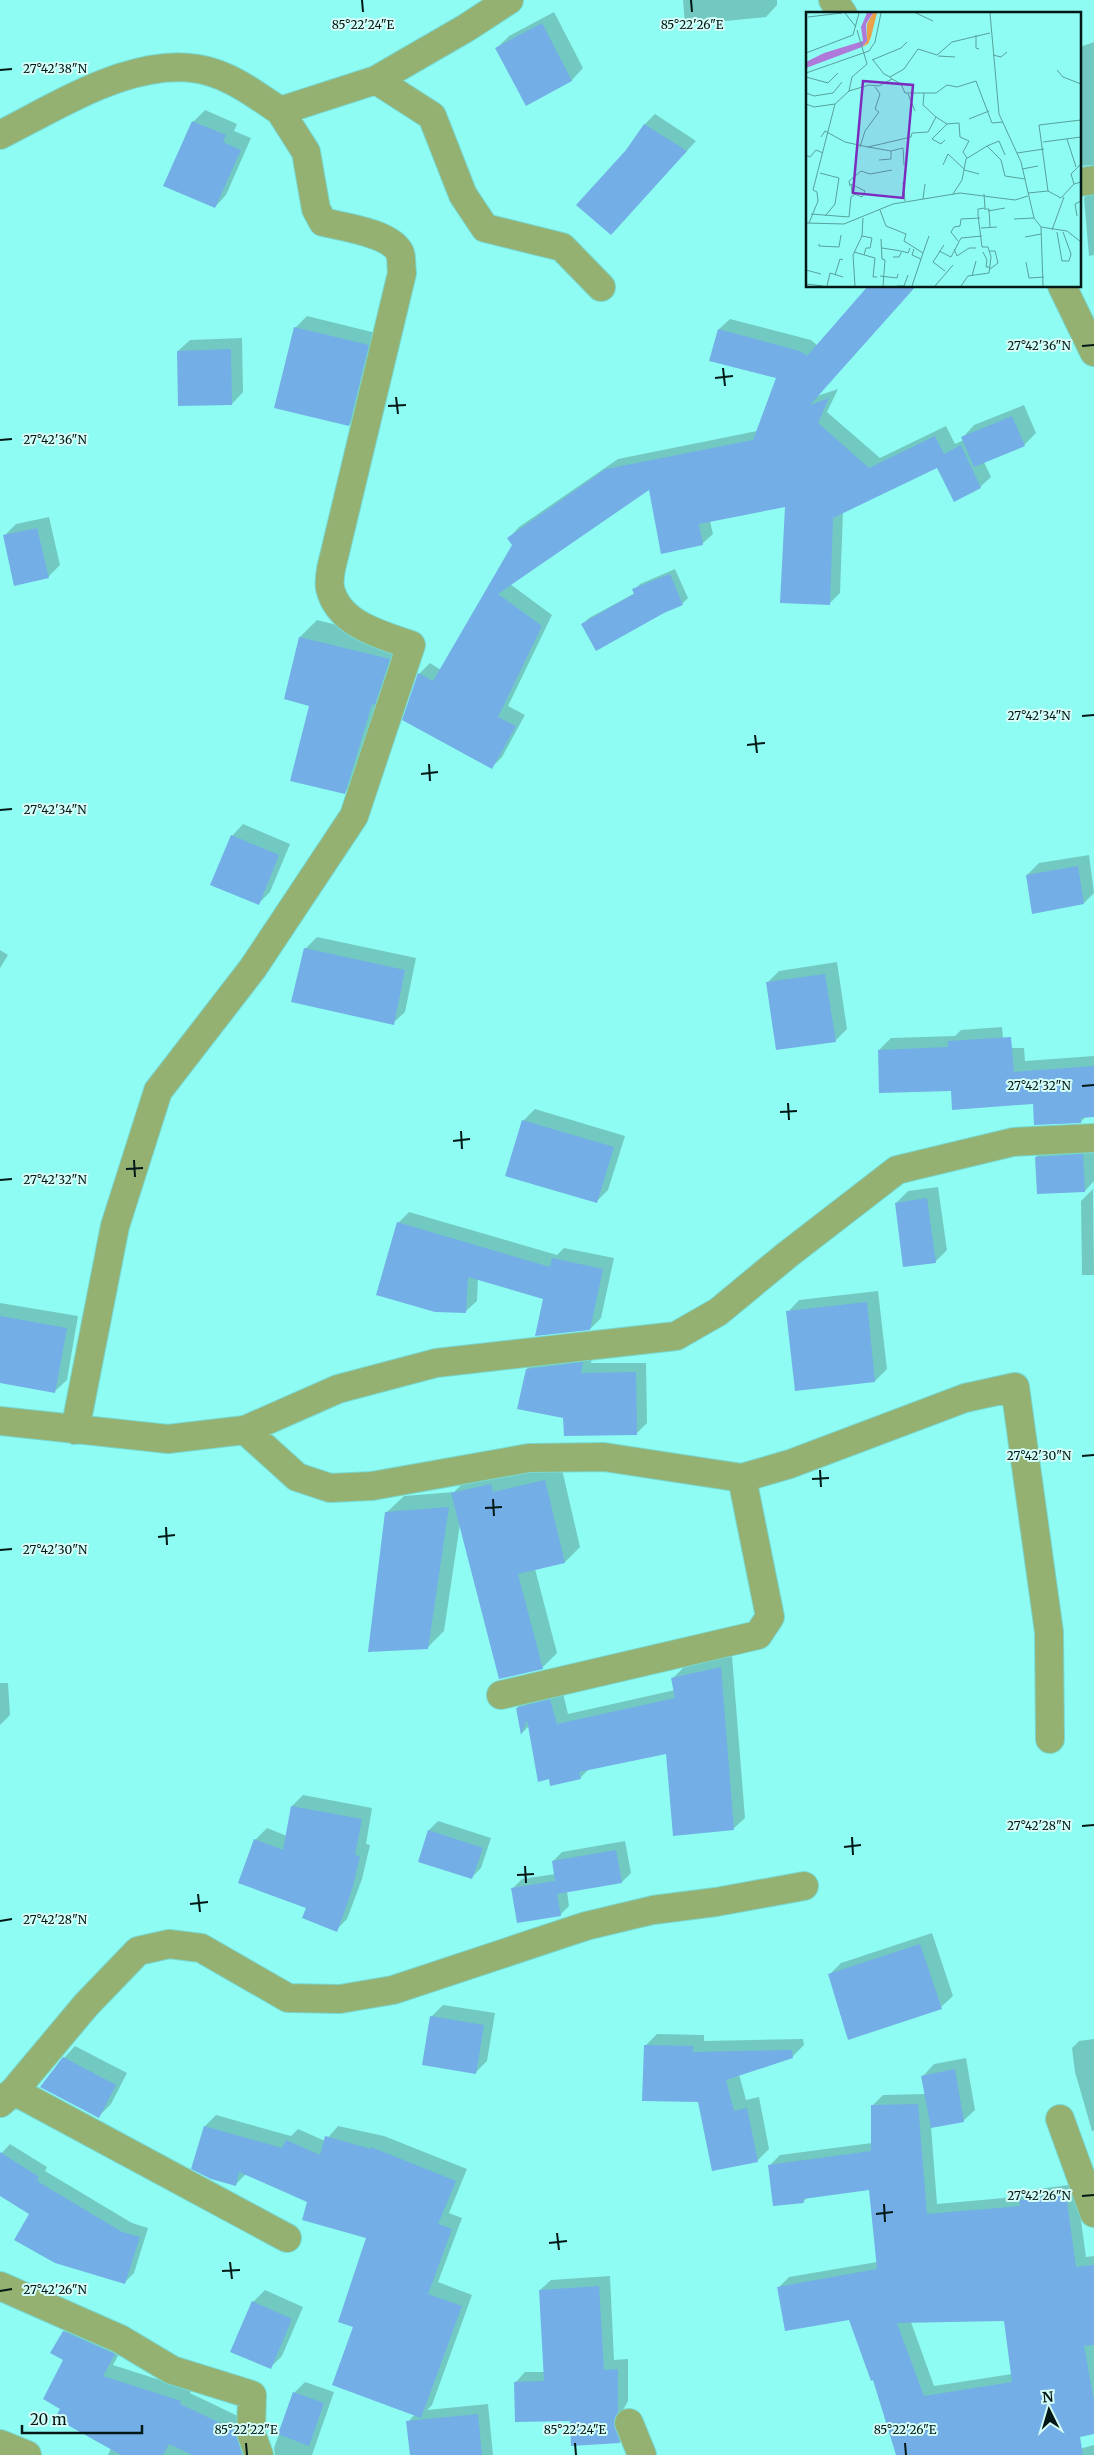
<svg xmlns="http://www.w3.org/2000/svg" width="1094" height="2455" font-family="Merriweather,serif">
<style>
.shadow{fill:#0003;fill-rule:evenodd}
.building{fill:#73aee6;fill-rule:evenodd}
.lines{fill:none;stroke-linecap:round;stroke-linejoin:round}
.minor-casing{stroke:#78d8d0;stroke-width:30}
.minor{stroke:#94b171;stroke-width:28}
.ticks{fill:none;stroke:#011816;stroke-width:2}
.inset-road{fill:none;stroke:#56a19b;stroke-width:1}
.view{fill:#7b2cbf;fill-opacity:0.15;stroke:#7b2cbf;stroke-width:2.5}
.inset-edge{fill:none;stroke:#011816;stroke-width:2.5}
.ticks-label{font-size:12px;text-anchor:middle;fill:#011816;stroke:#d5fdf8;stroke-width:4;stroke-linejoin:round;paint-order:stroke}
</style>
<rect width="100%" height="100%" fill="#8ffcf3"/>
<path class="shadow" d="M 683,0 L 777,0 L 777,5 L 766,17 L 685,25 Z
M 554,12 L 583,68 L 572,80 L 527,104 L 497,48 L 509,36 Z
M 1094,42 L 1094,165 L 1080,166 L 1080,47 Z
M 205,110 L 237,124 L 234,131 L 251,138 L 226,195 L 215,207 L 193,122 Z
M 655,114 L 696,141 L 621,223 L 627,151 L 645,124 Z
M 1094,188 L 1094,255 L 1089,256 L 1084,198 Z
M 870,286 L 916,286 L 817,396 L 838,389 L 827,412 L 880,458 L 946,426 L 955,444 L 964,440 L 963,437 L 974,425 L 1024,405 L 1036,433 L 1024,445 L 984,462 L 991,477 L 980,487 L 938,466 L 843,512 L 840,593 L 829,604 L 786,506 L 710,521 L 713,534 L 702,544 L 650,488 L 510,584 L 552,615 L 508,706 L 525,715 L 502,757 L 492,767 L 419,674 L 430,663 L 441,670 L 514,545 L 509,538 L 519,527 L 618,459 L 757,431 L 777,378 L 719,329 L 730,319 L 811,340 L 818,346 Z
M 307,316 L 380,334 L 361,413 L 349,425 L 295,328 Z
M 242,338 L 243,392 L 232,404 L 178,351 L 190,340 Z
M 49,517 L 60,565 L 48,577 L 4,536 L 16,524 Z
M 675,569 L 688,598 L 682,604 L 583,624 L 589,618 L 635,593 L 634,590 L 640,584 Z
M 317,620 L 406,642 L 362,775 L 345,792 L 310,705 L 285,698 L 300,637 Z
M 243,824 L 290,844 L 270,892 L 258,904 L 232,836 Z
M 1089,855 L 1094,893 L 1084,903 L 1027,875 L 1039,863 Z
M 317,937 L 416,958 L 405,1012 L 393,1023 L 305,949 Z
M 0,950 L 8,955 L 0,968 Z
M 837,962 L 847,1029 L 835,1041 L 768,982 L 779,971 Z
M 1002,1027 L 1004,1048 L 1024,1048 L 1025,1061 L 1094,1056 L 1094,1116 L 1086,1116 L 1081,1122 L 1034,1103 L 952,1090 L 879,1050 L 891,1038 L 955,1036 L 961,1030 Z
M 535,1109 L 625,1136 L 608,1190 L 596,1202 L 523,1121 Z
M 1094,1143 L 1094,1181 L 1085,1191 L 1036,1157 L 1048,1145 Z
M 938,1187 L 947,1250 L 935,1262 L 896,1203 L 908,1191 Z
M 1093,1189 L 1094,1275 L 1082,1275 L 1081,1201 Z
M 409,1212 L 557,1255 L 564,1248 L 614,1258 L 601,1318 L 590,1329 L 545,1298 L 478,1278 L 477,1301 L 466,1311 L 398,1223 Z
M 878,1291 L 887,1369 L 875,1381 L 788,1312 L 799,1300 Z
M 0,1303 L 78,1316 L 67,1380 L 55,1391 L 0,1382 Z
M 593,1352 L 591,1363 L 646,1363 L 647,1423 L 636,1434 L 565,1417 L 527,1369 L 537,1359 Z
M 561,1465 L 580,1547 L 565,1562 L 535,1569 L 557,1653 L 542,1668 L 460,1524 L 444,1631 L 427,1648 L 386,1513 L 404,1496 L 454,1492 L 468,1478 L 506,1469 L 508,1477 Z
M 732,1656 L 745,1818 L 733,1829 L 667,1753 L 589,1769 L 580,1778 L 529,1726 L 522,1733 L 517,1708 L 528,1697 L 562,1689 L 568,1714 L 675,1690 L 673,1678 L 684,1667 Z
M 0,1683 L 8,1683 L 10,1715 L 0,1725 Z
M 303,1795 L 372,1808 L 366,1844 L 370,1845 L 362,1879 L 347,1919 L 336,1930 L 307,1908 L 240,1882 L 255,1840 L 267,1828 L 287,1836 L 292,1806 Z
M 438,1821 L 491,1838 L 481,1868 L 472,1877 L 419,1861 L 429,1830 Z
M 625,1841 L 631,1873 L 622,1882 L 567,1891 L 569,1906 L 560,1915 L 513,1888 L 522,1879 L 555,1874 L 553,1861 L 562,1852 Z
M 932,1933 L 953,1996 L 941,2007 L 829,1975 L 841,1963 Z
M 443,2005 L 495,2013 L 487,2061 L 475,2073 L 431,2017 Z
M 657,2034 L 704,2035 L 704,2041 L 803,2039 L 804,2045 L 792,2057 L 739,2074 L 746,2100 L 759,2097 L 769,2149 L 757,2161 L 645,2046 Z
M 1094,2039 L 1094,2131 L 1092,2131 L 1075,2072 L 1072,2048 L 1079,2041 Z
M 75,2046 L 127,2073 L 111,2104 L 99,2116 L 64,2058 Z
M 966,2058 L 975,2110 L 963,2121 L 931,2127 L 937,2204 L 1025,2196 L 1031,2190 L 1076,2184 L 1086,2257 L 1094,2256 L 1094,2404 L 918,2455 L 898,2455 L 873,2379 L 850,2319 L 779,2287 L 789,2277 L 877,2262 L 870,2189 L 808,2197 L 803,2202 L 770,2165 L 780,2155 L 872,2143 L 872,2106 L 883,2095 L 926,2094 L 923,2076 L 934,2064 ZM 1005,2320 L 1012,2374 L 934,2386 L 911,2322 Z
M 216,2115 L 291,2136 L 298,2129 L 325,2141 L 338,2126 L 384,2136 L 467,2169 L 449,2213 L 462,2218 L 438,2282 L 472,2295 L 432,2405 L 427,2410 L 488,2404 L 493,2455 L 411,2455 L 408,2422 L 415,2414 L 355,2326 L 368,2237 L 309,2201 L 246,2174 L 235,2185 L 205,2126 Z
M 10,2144 L 47,2167 L 45,2171 L 132,2223 L 148,2228 L 134,2273 L 125,2282 L 31,2214 L 0,2195 L 0,2155 Z
M 610,2276 L 614,2360 L 628,2359 L 628,2401 L 623,2410 L 630,2431 L 620,2442 L 572,2445 L 571,2420 L 515,2383 L 525,2372 L 545,2372 L 540,2290 L 551,2280 Z
M 265,2290 L 303,2307 L 282,2356 L 270,2368 L 253,2302 Z
M 75,2321 L 125,2343 L 113,2365 L 191,2390 L 190,2393 L 246,2420 L 259,2455 L 108,2455 L 111,2448 L 62,2408 L 64,2332 Z
M 305,2382 L 334,2392 L 312,2455 L 275,2455 L 274,2448 L 294,2393 Z
M 1094,2445 L 1094,2455 L 1056,2455 Z"/>
<path class="building" d="M 542,23 L 572,81 L 526,106 L 495,48 Z
M 192,121 L 226,135 L 223,142 L 241,150 L 215,208 L 163,186 Z
M 644,124 L 687,151 L 611,235 L 576,205 L 626,150 Z
M 868,286 L 916,286 L 810,405 L 829,398 L 818,423 L 869,468 L 935,436 L 944,454 L 961,445 L 981,488 L 954,502 L 937,468 L 833,518 L 830,605 L 780,603 L 785,507 L 699,524 L 703,545 L 661,554 L 649,490 L 498,594 L 542,626 L 498,717 L 516,726 L 492,769 L 402,720 L 418,673 L 433,681 L 512,545 L 507,538 L 606,469 L 753,440 L 776,378 L 709,361 L 718,329 L 800,351 L 807,356 Z
M 294,327 L 369,345 L 349,426 L 274,408 Z
M 231,349 L 232,405 L 178,406 L 177,351 Z
M 1012,416 L 1025,446 L 974,467 L 961,437 Z
M 37,528 L 49,578 L 14,586 L 3,535 Z
M 670,574 L 683,605 L 664,613 L 596,651 L 581,624 L 634,594 L 632,589 Z
M 299,637 L 390,659 L 375,705 L 372,704 L 345,794 L 290,781 L 309,706 L 284,699 Z
M 231,835 L 279,855 L 259,905 L 210,885 Z
M 1078,866 L 1084,904 L 1032,914 L 1026,875 Z
M 304,948 L 405,970 L 394,1025 L 291,1002 Z
M 825,974 L 836,1042 L 776,1050 L 766,982 Z
M 1011,1037 L 1014,1072 L 1094,1066 L 1094,1117 L 1081,1118 L 1081,1123 L 1034,1125 L 1033,1104 L 952,1110 L 951,1091 L 879,1093 L 878,1050 L 948,1047 L 948,1041 Z
M 522,1120 L 614,1147 L 597,1203 L 505,1176 Z
M 1083,1154 L 1085,1192 L 1037,1194 L 1035,1157 Z
M 927,1198 L 936,1263 L 903,1267 L 895,1203 Z
M 397,1222 L 550,1267 L 552,1258 L 603,1269 L 590,1330 L 535,1336 L 543,1299 L 468,1277 L 466,1313 L 435,1312 L 376,1295 Z
M 867,1302 L 875,1382 L 795,1391 L 786,1311 Z
M 0,1316 L 67,1328 L 55,1393 L 0,1383 Z
M 583,1362 L 581,1373 L 636,1372 L 637,1435 L 564,1436 L 563,1418 L 517,1409 L 526,1369 Z
M 545,1480 L 565,1563 L 518,1574 L 543,1669 L 499,1679 L 451,1493 L 491,1484 L 493,1492 Z
M 449,1507 L 428,1649 L 368,1652 L 385,1512 Z
M 721,1667 L 734,1830 L 673,1836 L 666,1754 L 579,1772 L 581,1779 L 550,1786 L 549,1779 L 538,1782 L 527,1720 L 521,1735 L 516,1708 L 550,1699 L 557,1724 L 675,1698 L 671,1678 Z
M 291,1806 L 362,1819 L 355,1855 L 360,1856 L 352,1890 L 337,1932 L 302,1918 L 306,1908 L 238,1883 L 254,1839 L 283,1850 Z
M 428,1830 L 483,1848 L 472,1879 L 418,1862 Z
M 616,1850 L 622,1883 L 557,1894 L 561,1916 L 517,1923 L 511,1888 L 555,1881 L 552,1861 Z
M 920,1944 L 942,2009 L 848,2040 L 828,1974 Z
M 430,2016 L 484,2025 L 476,2074 L 422,2065 Z
M 644,2045 L 693,2046 L 693,2052 L 792,2050 L 793,2058 L 726,2080 L 734,2111 L 747,2108 L 758,2162 L 712,2171 L 698,2102 L 642,2101 Z
M 63,2057 L 116,2085 L 99,2118 L 40,2087 Z
M 955,2069 L 964,2122 L 931,2128 L 921,2076 Z
M 918,2104 L 927,2214 L 1020,2206 L 1019,2200 L 1066,2194 L 1076,2267 L 1094,2265 L 1094,2345 L 1084,2346 L 1094,2400 L 1094,2434 L 1080,2437 L 1083,2455 L 896,2455 L 873,2380 L 871,2381 L 849,2320 L 785,2331 L 777,2287 L 877,2269 L 869,2190 L 803,2199 L 804,2203 L 773,2206 L 768,2165 L 871,2151 L 871,2105 ZM 1004,2321 L 1012,2382 L 924,2396 L 897,2323 Z
M 204,2126 L 282,2148 L 286,2140 L 320,2155 L 325,2136 L 371,2149 L 371,2147 L 456,2181 L 438,2224 L 452,2229 L 428,2294 L 462,2306 L 421,2418 L 332,2385 L 353,2327 L 338,2322 L 366,2238 L 302,2220 L 307,2202 L 239,2172 L 236,2186 L 211,2179 L 191,2169 Z
M 0,2152 L 39,2177 L 37,2181 L 122,2232 L 140,2237 L 125,2284 L 55,2263 L 14,2240 L 29,2214 L 0,2196 Z
M 599,2286 L 604,2370 L 618,2369 L 618,2413 L 614,2421 L 620,2443 L 571,2446 L 570,2421 L 515,2422 L 514,2382 L 544,2381 L 539,2290 Z
M 252,2301 L 292,2319 L 271,2369 L 230,2352 Z
M 63,2331 L 115,2354 L 103,2376 L 181,2401 L 180,2404 L 235,2430 L 242,2455 L 192,2455 L 169,2444 L 163,2455 L 121,2455 L 55,2418 L 60,2409 L 43,2399 L 63,2360 L 50,2353 Z
M 293,2392 L 324,2403 L 309,2446 L 278,2434 Z
M 478,2414 L 482,2455 L 410,2455 L 406,2421 Z"/>
<g class="lines">
<defs>
<path id="minor" d="M 833,0 L 843,14
M 376,80 L 432,116 L 463,195 L 485,228 L 562,247 L 601,287
M 0,135 C 60,105 145,49 214,73 C 238,81 259,97 280,111 L 376,80 L 466,28 L 509,0
M 1080,182 L 1094,180
M 1062,286 L 1094,352
M 0,1421 L 168,1439 L 245,1430 L 338,1389 L 436,1363 L 676,1336 L 718,1312 L 787,1255 L 897,1170 L 1013,1142 L 1094,1138
M 75,1430 L 115,1226 L 158,1091 L 253,968 L 354,816 L 411,645 C 381,635 338,624 330,588 C 329,582 330,575 331,569 L 402,273 C 401,267 402,259 400,253 C 391,233 343,227 323,222 L 316,209 L 306,152 L 280,111
M 245,1430 L 297,1477 L 330,1488 L 372,1486 L 529,1458 L 604,1457 L 742,1478 L 770,1617 L 758,1635 L 501,1695
M 742,1478 L 790,1464 L 965,1398 L 1015,1387 L 1049,1632 L 1050,1739
M 14,2091 L 287,2238
M 0,2103 L 14,2091 L 86,2005 L 138,1951 L 169,1944 L 201,1948 L 288,1998 L 340,1999 L 393,1990 L 586,1926 L 653,1910 L 716,1902 L 804,1886
M 1060,2119 L 1094,2213
M 0,2286 L 120,2339 L 172,2370 L 252,2395 L 251,2433 L 259,2455
M 629,2423 L 642,2455
M 0,2444 L 27,2455"/>
</defs>
<use href="#minor" class="minor-casing"/>
<use href="#minor" class="minor"/>
</g>
<path class="ticks" d="M 362,0 L 363,12M 691,0 L 692,12M 0,70 L 12,69M 1082,346 L 1094,345M 723,368 L 725,386M 715,378 L 733,376M 396,397 L 398,414M 388,406 L 406,405M 0,440 L 12,439M 1082,716 L 1094,715M 755,735 L 757,753M 747,745 L 765,743M 429,764 L 430,781M 421,774 L 438,772M 0,810 L 12,809M 1082,1086 L 1094,1085M 788,1103 L 789,1120M 780,1112 L 797,1111M 461,1131 L 462,1149M 453,1141 L 470,1139M 134,1160 L 135,1177M 126,1169 L 143,1168M 0,1180 L 12,1179M 1082,1456 L 1094,1455M 820,1470 L 821,1487M 812,1479 L 829,1478M 493,1499 L 494,1516M 485,1508 L 502,1507M 166,1527 L 167,1545M 158,1537 L 175,1535M 0,1550 L 12,1549M 1082,1826 L 1094,1825M 852,1837 L 853,1855M 844,1847 L 861,1845M 525,1866 L 526,1883M 517,1875 L 534,1874M 198,1894 L 200,1912M 190,1904 L 208,1902M 0,1921 L 12,1919M 1082,2196 L 1094,2195M 884,2204 L 885,2222M 876,2214 L 893,2212M 557,2233 L 559,2250M 549,2243 L 567,2241M 230,2262 L 232,2279M 222,2271 L 240,2270M 0,2291 L 12,2289M 246,2443 L 247,2455M 575,2443 L 576,2455M 905,2443 L 906,2455"/>
<g transform="translate(806 12)">
<rect width="275" height="275" fill="#8ffcf3"/>
<path d="M 67,1 L 71,1 L 65,25 L 62,32 L 56,35 L 61,29 L 61,12 Z" fill="#eaa14a"/>
<path d="M 61,1 L 67,1 L 60,12 L 61,29 L 56,35 L 0,56 L 0,50 L 18,41 L 57,29 L 55,15 Z" fill="#ae79d9"/>
<path class="inset-road" d="M 39,1 L 50,15M 110,1 L 127,9M 184,1 L 193,102 L 215,150 L 228,206 L 235,215 L 261,219 L 275,230M 2,5 L 36,1M 170,23 L 170,36 L 173,37M 0,41 L 47,23 L 53,1M 187,43 L 195,45 L 201,40M 132,44 L 149,45M 66,48 L 95,36 L 101,30M 67,48 L 78,62 L 84,65M 251,58 L 257,65 L 275,72M 0,61 L 63,39 L 69,30 L 75,1M 0,65 L 22,71 L 32,61M 86,67 L 84,65 L 98,57 L 112,37 L 131,43 L 146,30 L 184,21M 43,79 L 63,73 L 73,74 L 86,67 L 95,72 L 99,81 L 130,81 L 141,73 L 151,75 L 170,69 L 186,111 L 197,110M 0,81 L 8,84 L 27,81 L 36,70M 102,82 L 109,99M 0,92 L 8,95 L 29,92M 130,105 L 141,112 L 153,111 L 154,125 L 163,129 L 157,140 L 161,146M 163,107 L 183,99M 15,125 L 19,119 L 39,130 L 62,135 L 105,125 L 106,121 L 122,120 L 130,105 L 117,93 L 118,81M 261,127 L 270,155M 139,128 L 135,132 L 126,127 L 141,112M 237,130 L 275,125M 181,134 L 193,129 L 199,143M 54,135 L 59,119 L 73,100 L 69,97 L 74,82 L 69,75M 62,135 L 85,139 L 85,147 L 73,148M 85,139 L 97,136 L 98,153M 211,141 L 238,137M 0,143 L 4,145 L 10,138 L 17,141M 137,153 L 142,142 L 158,157M 216,157 L 232,154M 158,158 L 173,162M 14,161 L 33,166 L 29,192 L 19,204M 97,170 L 99,189M 45,172 L 59,179 L 56,185 L 46,181 ZM 268,172 L 265,162 L 275,152M 44,174 L 43,169 L 55,159 L 64,162 L 86,158M 242,179 L 233,113 L 275,108M 222,181 L 242,179 L 255,186 L 268,172 L 275,170M 147,182 L 156,168 L 160,147 L 181,134 L 195,148 L 199,164 L 219,167M 117,187 L 119,172M 178,197 L 183,197 L 184,215M 74,198 L 80,214 L 100,222 L 98,229 L 117,241 L 106,274M 182,199 L 199,196M 5,202 L 43,205 L 45,185 L 49,182M 271,204 L 269,192 L 275,189M 208,207 L 228,206M 0,211 L 38,212 L 87,192 L 154,181 L 209,188 L 222,184M 3,211 L 12,189 L 11,180 L 7,178 L 29,92 L 43,79 L 46,65 L 61,52 L 51,18M 235,215 L 237,274M 175,216 L 191,215M 246,218 L 258,185M 251,220 L 256,249 L 263,249 L 265,242 L 257,220M 56,224 L 66,226 L 64,236 L 60,236 L 58,243M 219,225 L 235,222M 75,227 L 76,247 L 79,248 L 77,274M 152,229 L 145,220 L 148,215 L 154,214 L 155,207 L 174,206M 13,232 L 13,234 L 33,235 L 35,223M 138,233 L 127,250 L 139,259M 76,236 L 95,239M 108,237 L 106,243 L 115,247M 148,237 L 151,244 L 163,236 L 170,236M 133,239 L 145,245 L 155,226 L 176,224M 183,239 L 189,239 L 192,251 L 184,257M 48,240 L 69,246 L 67,265 L 71,265M 177,240 L 181,248 L 180,255 L 184,255M 117,241 L 123,224M 87,245 L 93,245 L 96,239 L 102,241 L 104,236M 220,250 L 223,266 L 238,265M 0,258 L 15,262M 29,263 L 34,247 L 37,248M 74,264 L 91,266 L 92,262M 166,264 L 170,249M 0,272 L 17,274M 21,274 L 24,261 L 37,265M 49,274 L 47,243 L 56,224 L 57,206M 91,274 L 98,274 L 102,263M 129,274 L 147,253M 155,274 L 162,264 L 183,261 L 185,245 L 182,235 L 176,235 L 172,203 L 172,197 L 179,196 L 178,182"/>
<path class="view" d="M 57,69 L 107,73 L 97,186 L 47,181 Z"/>
<rect width="275" height="275" class="inset-edge"/>
</g>
<g class="ticks-label">
<text x="363" y="29">85°22'24"E</text>
<text x="692" y="29">85°22'26"E</text>
<text x="55" y="73">27°42'38"N</text>
<text x="1039" y="350">27°42'36"N</text>
<text x="55" y="444">27°42'36"N</text>
<text x="1039" y="720">27°42'34"N</text>
<text x="55" y="814">27°42'34"N</text>
<text x="1039" y="1090">27°42'32"N</text>
<text x="55" y="1184">27°42'32"N</text>
<text x="1039" y="1460">27°42'30"N</text>
<text x="55" y="1554">27°42'30"N</text>
<text x="1039" y="1830">27°42'28"N</text>
<text x="55" y="1924">27°42'28"N</text>
<text x="1039" y="2200">27°42'26"N</text>
<text x="55" y="2294">27°42'26"N</text>
<text x="246" y="2434">85°22'22"E</text>
<text x="575" y="2434">85°22'24"E</text>
<text x="905" y="2434">85°22'26"E</text>
</g>
<g transform="translate(1049 2410) rotate(355)" stroke="#d5fdf8" stroke-width="4" paint-order="stroke">
<path d="M0-4L9 19L0 12L-9 19Z" fill="#011816"/>
<text y="-8" font-size="14" font-weight="bold" text-anchor="middle" fill="#011816">N</text>
</g>
<path d="M22 2425v8h120v-8" fill="none" stroke="#011816" stroke-width="2.5"/>
<text x="30" y="2425" font-size="15" fill="#011816" stroke="#d5fdf8" stroke-width="4" paint-order="stroke">20 m</text>
</svg>
